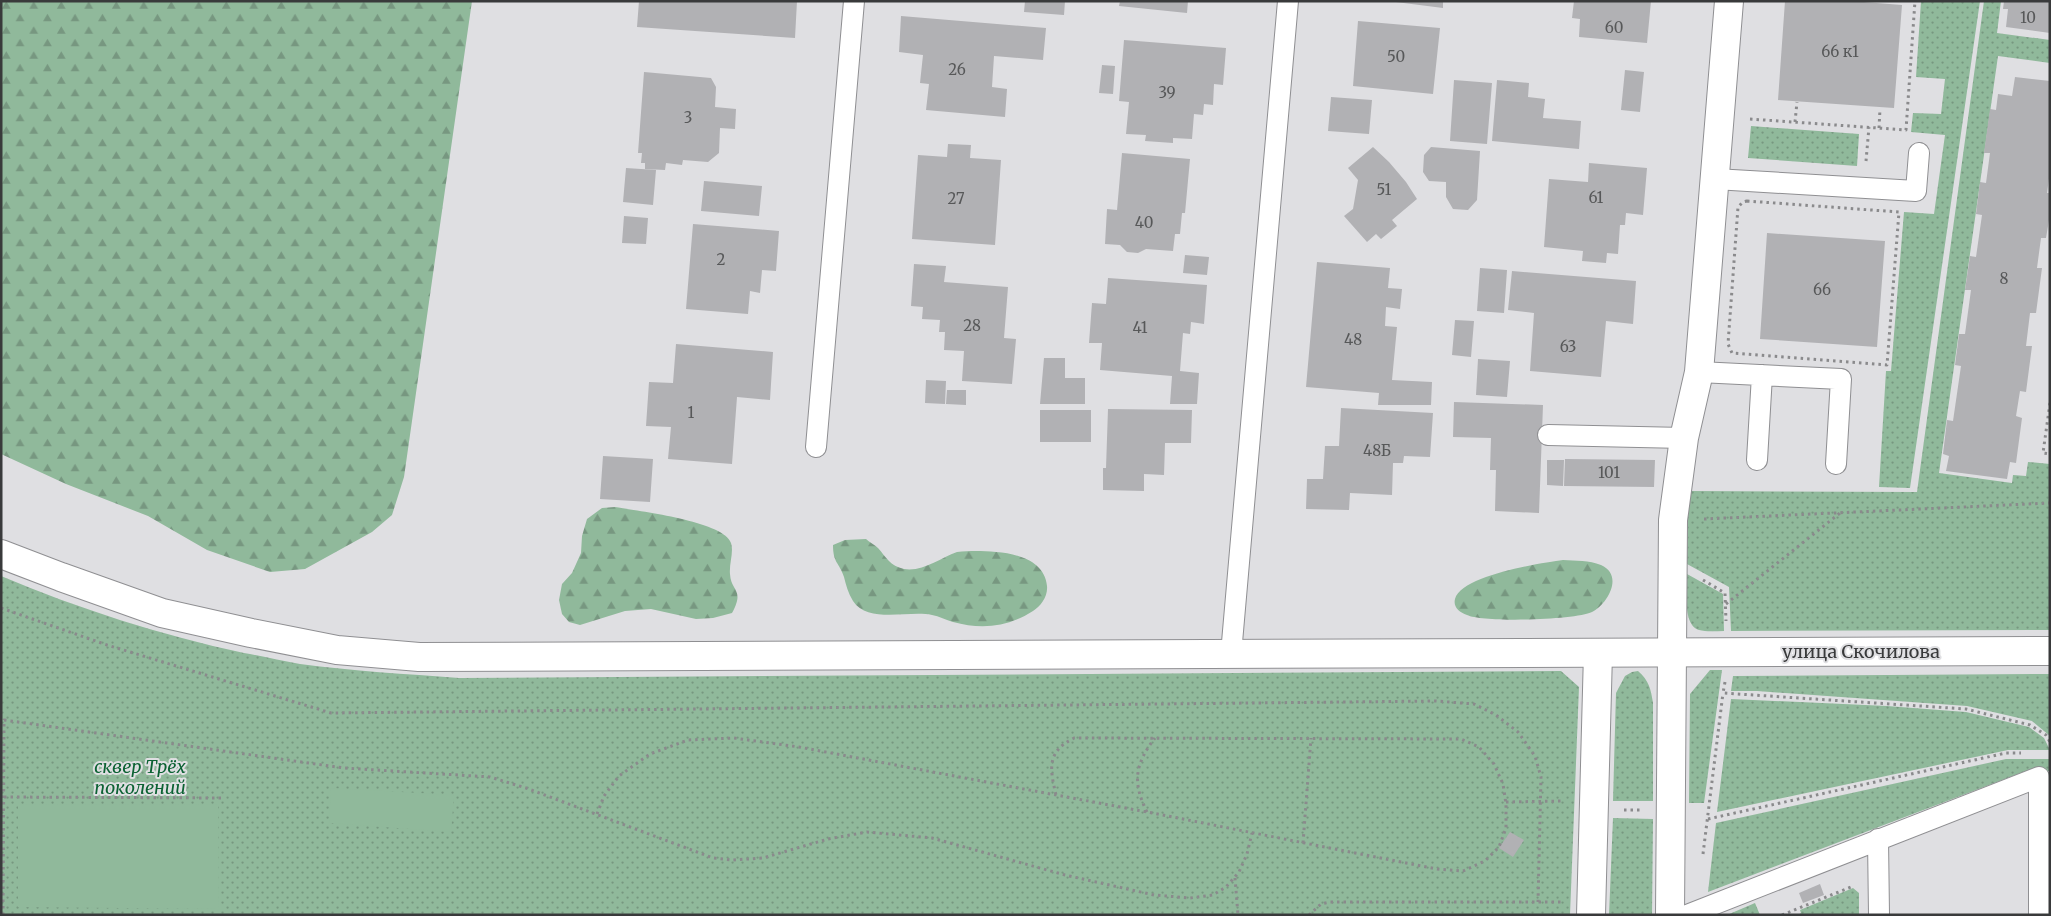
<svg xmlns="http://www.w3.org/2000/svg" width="2051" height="916" font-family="Merriweather,serif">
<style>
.green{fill:url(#green-dots)}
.forest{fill:url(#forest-firs)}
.pitch{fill:#90b99b}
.building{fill:#b1b1b4}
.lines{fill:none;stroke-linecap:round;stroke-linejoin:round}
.lane-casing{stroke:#8f8f92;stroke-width:22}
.street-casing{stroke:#8f8f92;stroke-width:30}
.secondary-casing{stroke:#8f8f92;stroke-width:30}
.path{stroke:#8a8a8c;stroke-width:3;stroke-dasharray:2.5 4;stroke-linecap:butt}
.lane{stroke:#fff;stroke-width:20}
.street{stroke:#fff;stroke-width:28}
.secondary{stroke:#fff;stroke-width:28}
.labels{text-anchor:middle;stroke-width:4;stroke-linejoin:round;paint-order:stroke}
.number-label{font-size:15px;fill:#575859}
.street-label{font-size:18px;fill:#393a3b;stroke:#dfdfe2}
.park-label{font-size:18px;font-style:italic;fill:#0c6233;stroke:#dfdfe2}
</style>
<defs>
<pattern id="green-dots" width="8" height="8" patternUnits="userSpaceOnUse" patternTransform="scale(1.25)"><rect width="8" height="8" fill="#90b99b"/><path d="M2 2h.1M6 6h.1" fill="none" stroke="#779780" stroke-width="1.8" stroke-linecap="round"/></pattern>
<pattern id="forest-firs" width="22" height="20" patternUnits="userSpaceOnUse" patternTransform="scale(1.25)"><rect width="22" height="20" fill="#90b99b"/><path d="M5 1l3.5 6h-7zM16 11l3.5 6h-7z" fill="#779780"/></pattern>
</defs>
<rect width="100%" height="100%" fill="#dfdfe2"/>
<path class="green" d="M 1921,1 L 1980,1 L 1910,488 L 1879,487 L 1886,371 L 1891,371 L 1904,212 L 1934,214 L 1945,135 L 1911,132 L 1913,113 L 1941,114 L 1945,79 L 1916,77 Z
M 1984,1 L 2001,1 L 1997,33 L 2050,40 L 2050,63 L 1998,56 L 1939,473 L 2012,483 L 2013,475 L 2026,476 L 2028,462 L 2050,464 L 2050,630 L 1731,631 L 1729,587 L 1687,564 L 1688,491 L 1917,492 Z
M 1751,126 L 1859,134 L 1857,166 L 1748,158 Z
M 1687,574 L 1723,594 L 1724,631 C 1716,631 1706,632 1699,630 C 1682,625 1687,588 1687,574 Z
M 1,576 C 79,609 161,635 244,653 C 262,656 281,661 300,664 C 353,671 406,674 459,678 L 1561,671 L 1579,687 L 1570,915 L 1,915 Z
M 1710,670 L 1722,670 L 1704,803 L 1689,803 L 1690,694 Z
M 1638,671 C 1649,680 1651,690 1653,703 L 1653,801 L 1613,801 L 1616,693 L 1625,676 L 1632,672 Z
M 2050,674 L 2050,736 L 2032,721 L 1967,706 L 1757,691 L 1731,691 L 1733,676 Z
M 1731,699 L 1887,706 L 1966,712 L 2029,727 L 2044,738 L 2050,750 L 2008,750 L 1717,812 Z
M 2006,759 L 2050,759 L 2050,771 L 2026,771 L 1708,892 L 1716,823 Z
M 1613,818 L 1653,819 L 1652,915 L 1609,915 Z
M 1853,888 L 1859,893 L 1859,915 L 1798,915 L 1801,913 L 1800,910 Z
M 1755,903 L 1760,915 L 1727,915 Z"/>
<path class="forest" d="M 1,1 L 472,1 L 404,477 L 392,515 L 372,532 L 305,569 L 270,572 L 207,550 L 148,516 L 66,484 L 1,454 Z
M 615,507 C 637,511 724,521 731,543 C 734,552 729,564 730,574 C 731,592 745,589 732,613 L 713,618 L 696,619 L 651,609 L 625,611 L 580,625 L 569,622 L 562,614 L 559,600 L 562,584 L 572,573 L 581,553 L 582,536 L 587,519 L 602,508 Z
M 866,539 C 869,542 875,545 878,548 C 886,557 890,566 904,569 C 923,572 940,558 957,552 C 963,551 970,551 976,551 C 1001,551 1044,554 1047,586 C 1048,596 1041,606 1033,611 C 1008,627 982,630 953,622 C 946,620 939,616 932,615 C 909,610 868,624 853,601 C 848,593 846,585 844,577 C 839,562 833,563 833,545 L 845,540 Z
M 1563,560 C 1576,561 1589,560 1601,565 C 1624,575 1608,604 1592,612 C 1575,620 1484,623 1467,615 C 1459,612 1453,607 1455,599 C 1462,575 1541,563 1563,560 Z"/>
<path class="pitch" d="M 331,788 L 454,795 L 451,832 L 329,823 Z
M 18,804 L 218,805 L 219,909 L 18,907 Z"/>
<path class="building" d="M 639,1 L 797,1 L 795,38 L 637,27 Z
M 1025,1 L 1065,1 L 1064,15 L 1024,12 Z
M 1120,1 L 1188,1 L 1187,13 L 1119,6 Z
M 1388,1 L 1443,1 L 1443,8 Z
M 1574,1 L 1651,1 L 1647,43 L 1579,37 L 1580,19 L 1572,18 Z
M 1785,1 L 1851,1 L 1902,5 L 1894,108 L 1778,100 Z
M 2004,1 L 2050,1 L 2050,33 L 2006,27 L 2008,9 L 2003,9 Z
M 901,16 L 1046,28 L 1043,60 L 994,56 L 992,87 L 1007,89 L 1005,117 L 926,110 L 929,84 L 920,83 L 923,55 L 899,52 Z
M 1358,21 L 1440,28 L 1433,94 L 1353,86 Z
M 1124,40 L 1226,48 L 1223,85 L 1214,84 L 1213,105 L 1204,104 L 1203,115 L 1194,114 L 1192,139 L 1173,138 L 1173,143 L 1145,141 L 1146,135 L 1126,134 L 1129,102 L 1119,101 Z
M 1102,65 L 1115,66 L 1113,94 L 1099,93 Z
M 1625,70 L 1644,72 L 1640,112 L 1621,110 Z
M 644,72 L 711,78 L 716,87 L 715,107 L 736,109 L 735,129 L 720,128 L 719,153 L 708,162 L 683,160 L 682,165 L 666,163 L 665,170 L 645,169 L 645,163 L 641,163 L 642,153 L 638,153 Z
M 2015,77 L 2050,81 L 2050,171 L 2047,193 L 2050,193 L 2050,214 L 2046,238 L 2041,238 L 2037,268 L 2042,268 L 2036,313 L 2030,313 L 2026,346 L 2032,346 L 2026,392 L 2020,391 L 2016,416 L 2022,418 L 2016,463 L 2010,462 L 2007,479 L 1946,471 L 1949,456 L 1943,454 L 1947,420 L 1953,421 L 1961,366 L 1955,365 L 1959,334 L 1965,334 L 1971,290 L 1965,290 L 1970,256 L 1976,257 L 1982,215 L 1976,214 L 1980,182 L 1986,183 L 1990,153 L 1984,153 L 1990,109 L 1996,110 L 1998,94 L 2012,96 Z
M 1454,80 L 1492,83 L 1487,144 L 1450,141 Z
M 1497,80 L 1529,83 L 1528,97 L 1545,99 L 1543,118 L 1581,121 L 1579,149 L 1492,141 Z
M 1331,97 L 1372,100 L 1369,134 L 1328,131 Z
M 948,144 L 971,145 L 970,158 L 1001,160 L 995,245 L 912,239 L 918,155 L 947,157 Z
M 1373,147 L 1389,162 L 1406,182 L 1417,199 L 1392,220 L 1397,226 L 1381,239 L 1376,234 L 1367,242 L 1344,216 L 1353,209 L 1358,180 L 1348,168 Z
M 1431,147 L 1480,151 L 1477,200 L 1468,210 L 1453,209 L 1446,197 L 1446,182 L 1429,181 L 1423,172 L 1424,155 Z
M 1122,153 L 1190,159 L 1185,213 L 1182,213 L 1180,234 L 1175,234 L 1173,251 L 1146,249 L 1138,253 L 1127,252 L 1120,245 L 1105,244 L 1107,209 L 1117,210 Z
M 1589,163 L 1647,168 L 1643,215 L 1626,213 L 1625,225 L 1620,225 L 1618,254 L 1607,253 L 1606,263 L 1582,261 L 1583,251 L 1544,247 L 1549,179 L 1588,182 Z
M 626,168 L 656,170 L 653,205 L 623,202 Z
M 704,181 L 762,186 L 759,216 L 701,211 Z
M 624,216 L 648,218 L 646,244 L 622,243 Z
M 693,224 L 779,231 L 776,271 L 762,270 L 760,293 L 750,291 L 748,314 L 686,309 Z
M 1767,233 L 1885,241 L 1877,347 L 1760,339 Z
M 1185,255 L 1209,257 L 1207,275 L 1183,273 Z
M 1317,262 L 1390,268 L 1388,288 L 1402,289 L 1400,309 L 1386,307 L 1385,326 L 1397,327 L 1392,380 L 1432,382 L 1431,405 L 1378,405 L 1379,393 L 1306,387 Z
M 914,264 L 946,266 L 944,282 L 1008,287 L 1004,338 L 1016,339 L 1012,384 L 962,381 L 964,351 L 944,350 L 945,332 L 939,332 L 940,320 L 922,319 L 923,307 L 911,306 Z
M 1480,268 L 1507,270 L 1504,313 L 1477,311 Z
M 1512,271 L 1636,281 L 1633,324 L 1606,321 L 1601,377 L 1530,371 L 1534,313 L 1508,310 Z
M 1108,278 L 1207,285 L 1204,324 L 1191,322 L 1190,334 L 1183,333 L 1180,371 L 1199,373 L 1197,404 L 1170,404 L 1172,376 L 1100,370 L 1102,343 L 1089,343 L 1092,303 L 1106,304 Z
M 1455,320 L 1474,321 L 1471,357 L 1452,355 Z
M 676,344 L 773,352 L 770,400 L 737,397 L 732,464 L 668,459 L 671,427 L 646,426 L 649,382 L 673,383 Z
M 1044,358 L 1065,358 L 1065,378 L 1085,378 L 1085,404 L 1040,404 Z
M 1478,359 L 1510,361 L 1507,397 L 1476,395 Z
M 926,380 L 946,381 L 945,404 L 925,403 Z
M 947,390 L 966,390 L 966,405 L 946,404 Z
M 1454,402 L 1543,405 L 1539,513 L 1495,511 L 1496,470 L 1490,470 L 1491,438 L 1453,437 Z
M 1341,408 L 1433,413 L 1430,457 L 1404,456 L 1403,463 L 1393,463 L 1392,495 L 1350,493 L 1349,510 L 1306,509 L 1307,479 L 1323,479 L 1325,446 L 1339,446 Z
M 1108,409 L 1192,410 L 1191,443 L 1165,443 L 1164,475 L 1144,474 L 1144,491 L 1103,490 L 1103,468 L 1106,468 Z
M 1040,410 L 1091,410 L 1091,442 L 1040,442 Z
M 603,456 L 653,459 L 650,502 L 600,499 Z
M 1565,459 L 1655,460 L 1654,487 L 1564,486 Z
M 1547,460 L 1564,460 L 1563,486 L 1547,485 Z
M 1510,832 L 1524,840 L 1513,857 L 1499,848 Z
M 1820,884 L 1824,895 L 1803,903 L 1799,893 Z"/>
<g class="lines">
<defs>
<path id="lane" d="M 1715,179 L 1916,191 L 1919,153
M 1699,372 L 1841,379 L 1836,464
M 1548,435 L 1684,438
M 816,447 L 854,1
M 1757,460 L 1762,375
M 1231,654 L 1288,1
M 1878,839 L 1879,915
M 1687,915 L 2039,777 L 2039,915"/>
<path id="street" d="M 1591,915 L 1598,653
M 1670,915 L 1673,520 L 1684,438 L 1699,372 L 1729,1"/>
<path id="secondary" d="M 1,554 L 61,577 L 162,613 L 251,633 L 337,650 L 419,657 L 2050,651"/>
</defs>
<use href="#lane" class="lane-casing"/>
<use href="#street" class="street-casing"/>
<use href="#secondary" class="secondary-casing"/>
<path class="path" d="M 1750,119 L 1906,130 L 1915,1
M 1795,122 L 1797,102
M 1879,128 L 1880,109
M 1866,161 L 1869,127
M 1747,201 L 1899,212 L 1887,365 L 1732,353 L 1728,344 L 1738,207 L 1743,202 Z
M 2050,403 L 2043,453 L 2050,454
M 1704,519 L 2050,503
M 1703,580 L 1725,593 L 1726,621
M 1726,604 L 1840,513
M 1,608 L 107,645 L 331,713 L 1436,701 L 1474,704 L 1496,715 L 1518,732 L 1535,756 L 1541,777 L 1538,902
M 1725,682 L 1723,693 L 1966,709 L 2030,725 L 2046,735 L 2050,742
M 4,797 L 225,798
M 1506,802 L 1563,801
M 1624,810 L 1640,810
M 1147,812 C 1132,782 1135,764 1155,738
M 597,814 L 604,796 L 619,776 L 650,754 L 688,740 L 734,738 L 799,747 L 1147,812 L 1437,869 L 1463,871 L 1485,861 L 1499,847 L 1506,828 L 1506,804 L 1503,784 L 1494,764 L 1479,747 L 1461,739 L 1074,738 C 1046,752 1050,769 1056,795
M 1708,819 L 2006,753 L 2021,753
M 1303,843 L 1311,738
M 1703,854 L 1723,693
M 1235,878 L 1238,915
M 3,915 L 4,720 L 344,768 L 490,777 L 526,788 L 713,858 L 732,860 L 763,858 L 828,839 L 867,832 L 932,838 L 1065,875 L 1154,895 L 1190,898 L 1213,895 L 1226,887 L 1239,872 L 1247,854 L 1252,833
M 1309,915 L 1321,904 L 1330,902 L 1562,902
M 1782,915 L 1851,887"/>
<use href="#lane" class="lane"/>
<use href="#street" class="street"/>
<use href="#secondary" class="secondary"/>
</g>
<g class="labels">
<g class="number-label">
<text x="2028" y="23">10</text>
<text x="1614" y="33">60</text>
<text x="1840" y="57">66 к1</text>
<text x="1396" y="62">50</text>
<text x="957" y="75">26</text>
<text x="1167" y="98">39</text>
<text x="688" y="123">3</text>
<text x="1384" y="195">51</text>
<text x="1596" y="203">61</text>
<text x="956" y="204">27</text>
<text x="1144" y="228">40</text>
<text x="721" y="265">2</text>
<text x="2004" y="284">8</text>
<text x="1822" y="295">66</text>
<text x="972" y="331">28</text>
<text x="1140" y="333">41</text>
<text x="1353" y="345">48</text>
<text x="1568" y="352">63</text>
<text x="691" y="418">1</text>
<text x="1377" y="456">48Б</text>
<text x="1609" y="478">101</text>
</g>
<g class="street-label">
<text x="1861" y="658">улица Скочилова</text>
</g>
<g class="park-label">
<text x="140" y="773">сквер Трёх<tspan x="140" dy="21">поколений</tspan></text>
</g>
</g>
<rect width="2051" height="916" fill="none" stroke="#393a3b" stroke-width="5"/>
</svg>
